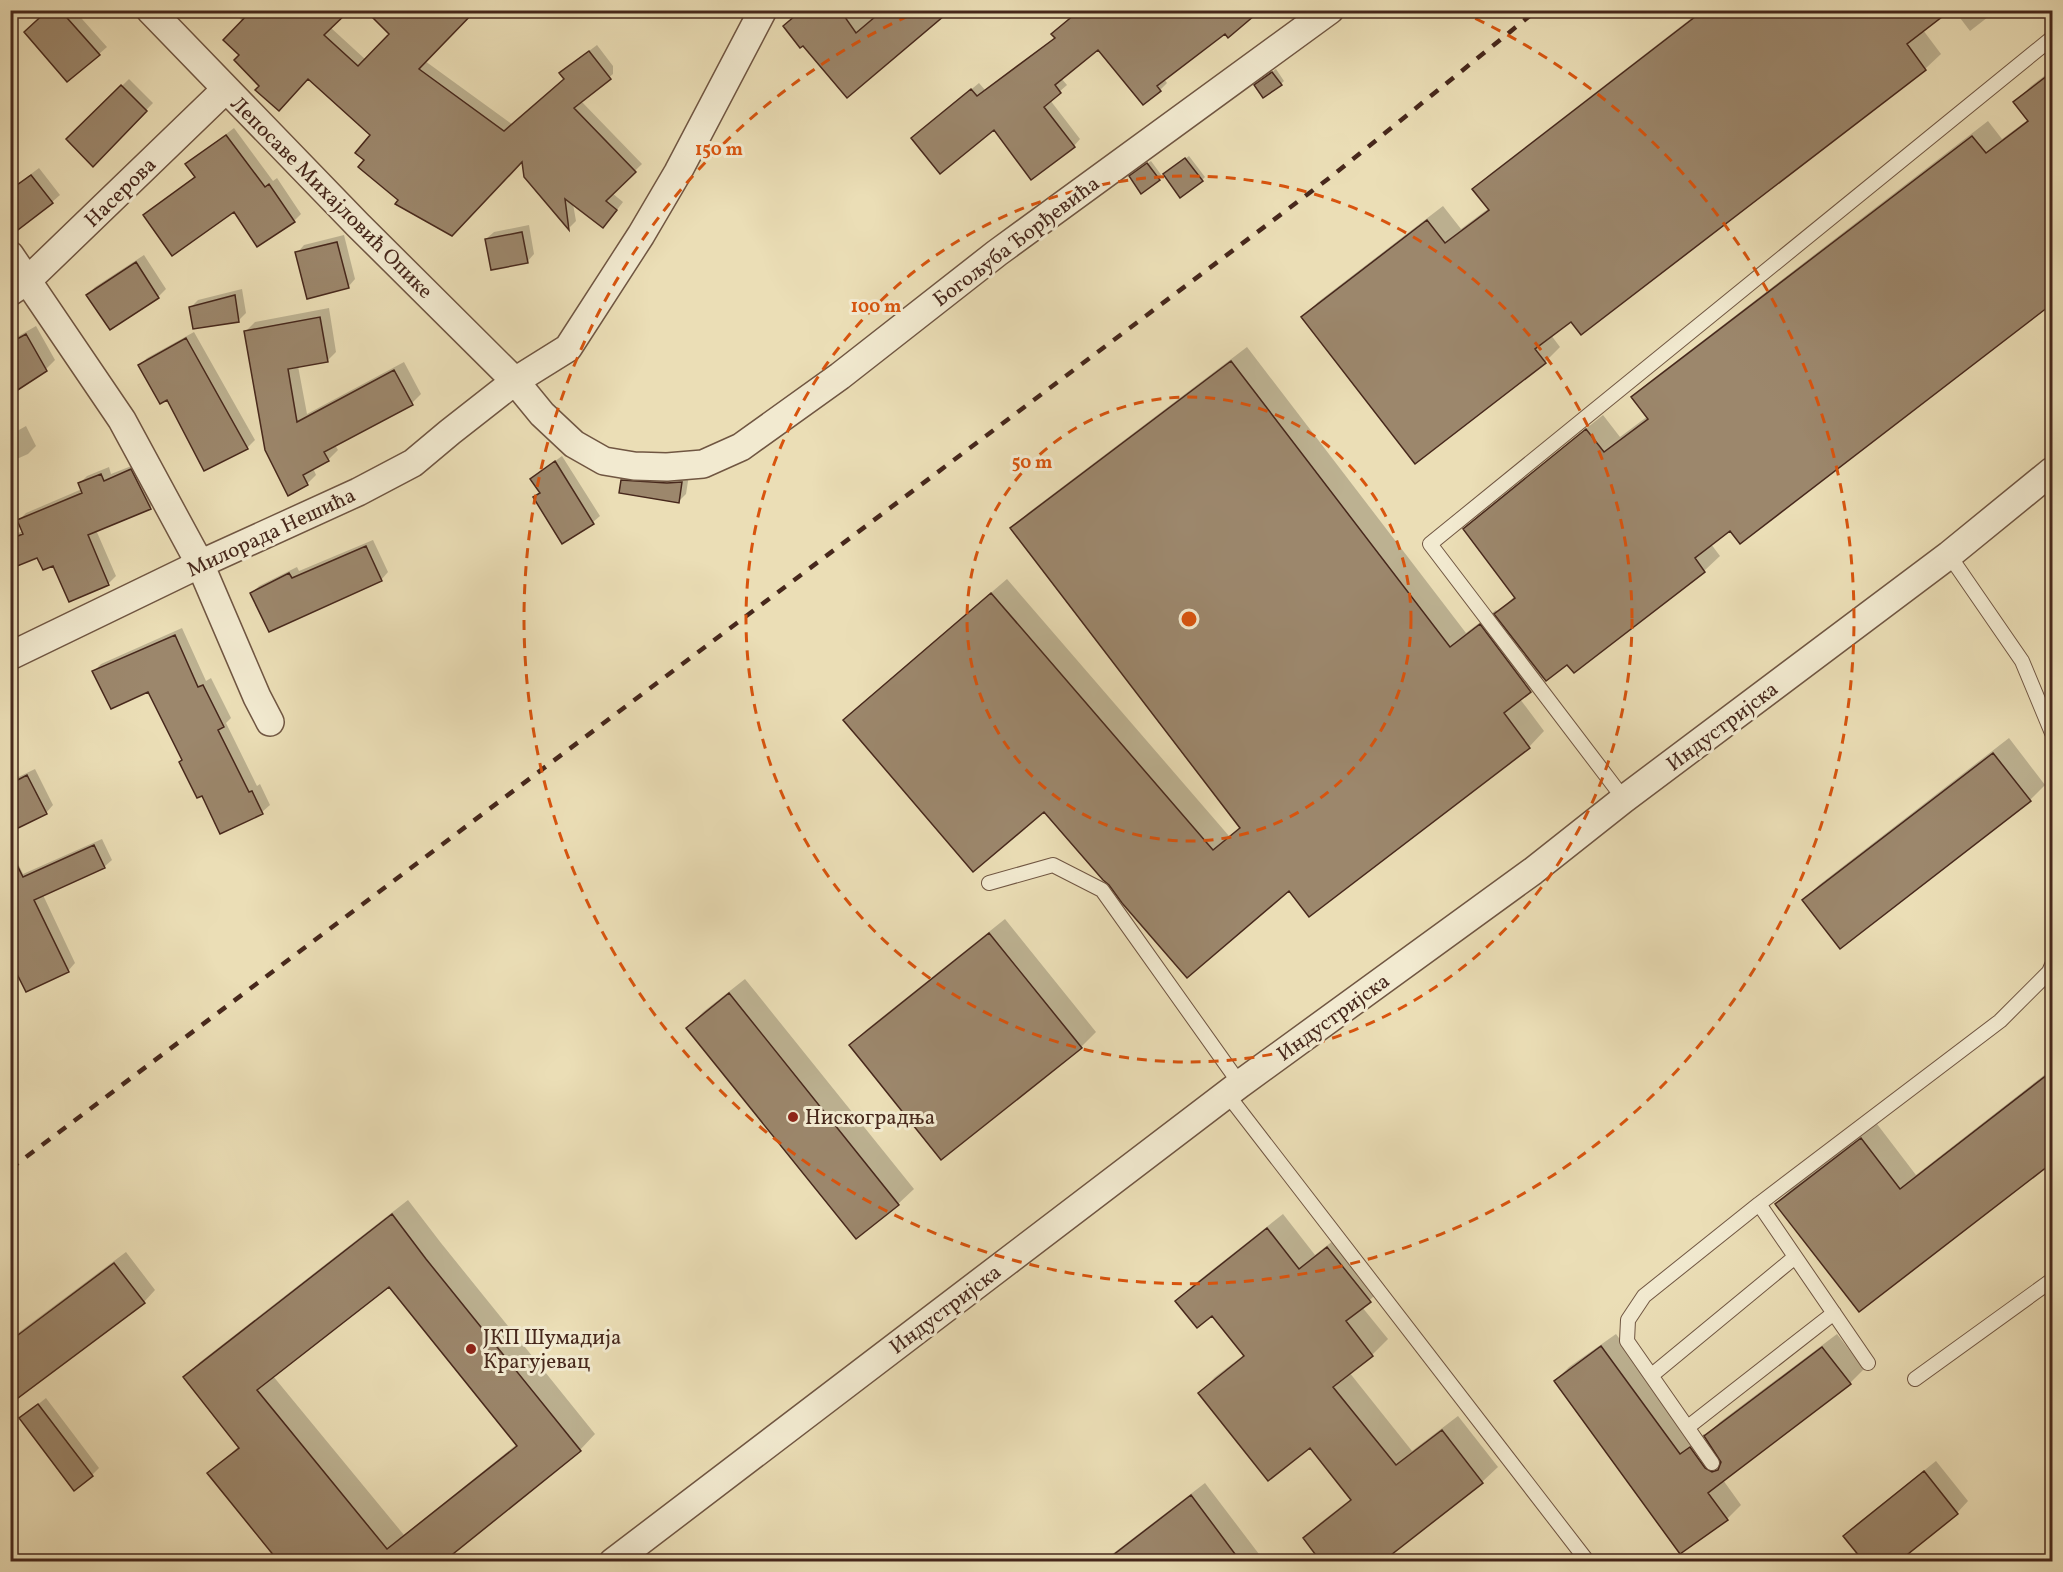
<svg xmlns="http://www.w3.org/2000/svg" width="2063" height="1572" font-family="Vollkorn,serif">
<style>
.shadow{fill:#0003;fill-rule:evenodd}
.building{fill:#9c876c;stroke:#47281c;stroke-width:1.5;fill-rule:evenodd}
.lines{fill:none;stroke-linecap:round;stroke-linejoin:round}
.service-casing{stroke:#705642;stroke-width:16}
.minor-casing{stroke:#705642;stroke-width:30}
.service{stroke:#f2ead0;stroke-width:14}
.minor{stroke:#f2ead0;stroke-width:27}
.rail{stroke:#47281c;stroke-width:4.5;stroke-dasharray:10 10;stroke-linecap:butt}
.ring{fill:none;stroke:#d8540e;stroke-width:3;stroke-dasharray:10 8}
.poi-dot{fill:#8f2418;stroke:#f2ead0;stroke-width:2}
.labels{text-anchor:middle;stroke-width:6;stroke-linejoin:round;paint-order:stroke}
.street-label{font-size:21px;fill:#47281c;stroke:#f2ead0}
.poi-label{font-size:21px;fill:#47281c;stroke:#f2ead0;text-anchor:start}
.centre{fill:#d8540e;stroke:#f2ead0;stroke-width:3}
.ring-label{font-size:18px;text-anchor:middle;font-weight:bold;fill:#d8540e;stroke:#f2ead0;stroke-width:6;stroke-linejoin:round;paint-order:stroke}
</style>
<rect width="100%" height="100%" fill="#ebdeb6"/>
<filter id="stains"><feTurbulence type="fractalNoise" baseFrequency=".00333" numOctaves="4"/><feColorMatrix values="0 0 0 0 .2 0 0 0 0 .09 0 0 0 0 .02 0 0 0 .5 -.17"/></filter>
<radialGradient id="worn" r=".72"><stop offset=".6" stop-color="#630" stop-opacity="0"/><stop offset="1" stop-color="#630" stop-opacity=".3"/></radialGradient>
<path class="shadow" d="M 49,10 L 74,10 L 107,47 L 99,54 Z
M 232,10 L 347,10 L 330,27 L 366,60 L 425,61 L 513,125 L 566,79 L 561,73 L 569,66 L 597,45 L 613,66 L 613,74 L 581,101 L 642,164 L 612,193 L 623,202 L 610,219 L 573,204 L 576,221 L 570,227 L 526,176 L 524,159 L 400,199 L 366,160 L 372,135 L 308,77 L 262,86 L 241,55 L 243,22 Z
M 802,10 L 948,10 L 848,96 Z
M 1702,10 L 1948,10 L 1923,30 L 1941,54 L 1925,69 L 1581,333 L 1571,320 L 1551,335 L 1560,347 L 1545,362 L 1303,318 L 1318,302 L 1443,206 L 1461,229 L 1489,208 L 1474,189 L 1490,174 Z
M 1954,10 L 1997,10 L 1970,31 Z
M 1225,32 L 1164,79 L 1167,83 L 1160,90 L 1099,48 L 1061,78 L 1067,85 L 1050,100 L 1080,139 L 1074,146 L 994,128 L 920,132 L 979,83 L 985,90 L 1056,37 Z
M 1276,69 L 1284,81 L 1281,84 L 1259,82 Z
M 2052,70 L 2052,303 L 1740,542 L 1730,529 L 1711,544 L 1720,556 L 1704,571 L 1544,677 L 1520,699 L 1544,731 L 1529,747 L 1309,915 L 1289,889 L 1110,884 L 1044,810 L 845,720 L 860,705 L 1007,579 L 1229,836 L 1241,826 L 1012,529 L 1028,513 L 1247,347 L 1466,633 L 1496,610 L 1498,612 L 1516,595 L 1465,529 L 1480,514 L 1603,415 L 1620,437 L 1648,416 L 1633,397 L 1649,382 L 1988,121 L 2002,139 L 2029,119 L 2015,102 L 2031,86 Z
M 129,79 L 153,103 L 93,165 L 68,139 Z
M 10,110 L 17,118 L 10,124 Z
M 234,128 L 273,181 L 277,178 L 301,214 L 294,221 L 234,210 L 145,215 L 196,176 L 187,164 Z
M 1189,156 L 1205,177 L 1202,180 L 1168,171 Z
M 1151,161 L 1162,176 L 1159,179 L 1134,173 Z
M 39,168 L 60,195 L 52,202 L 15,186 Z
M 529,225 L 534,254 L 527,262 L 486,239 L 494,232 Z
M 344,235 L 355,279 L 348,287 L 297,253 L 304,245 Z
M 144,255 L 166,289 L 158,297 L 110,328 L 88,295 L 95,287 Z
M 242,289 L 246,313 L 238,321 L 191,307 L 198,300 Z
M 329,308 L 336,352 L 327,361 L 298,366 L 307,414 L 404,362 L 421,394 L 412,403 L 335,445 L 338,450 L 328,460 L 313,468 L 316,475 L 307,484 L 288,494 L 246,331 L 255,322 Z
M 36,326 L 55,360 L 46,369 L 10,393 L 10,341 Z
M 194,332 L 255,440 L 247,448 L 168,398 L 140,365 L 147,358 Z
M 26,426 L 36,446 L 28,454 L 10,462 L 10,435 Z
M 562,456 L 600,516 L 593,522 L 563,542 L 535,497 L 541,491 L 539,473 Z
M 139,463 L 157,500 L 150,507 L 96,530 L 116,576 L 108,584 L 38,556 L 10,568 L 10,536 L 23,531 L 19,520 L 26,513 L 82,489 L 79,484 L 87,476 L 109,467 L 111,474 Z
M 630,473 L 689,475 L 686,494 L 678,502 L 623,481 Z
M 373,540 L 388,572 L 381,580 L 252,593 L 259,586 L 297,567 L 299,571 Z
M 182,628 L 206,681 L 211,678 L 231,718 L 226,723 L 257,786 L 260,784 L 270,805 L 262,812 L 221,832 L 149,690 L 94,671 L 101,664 Z
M 2009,738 L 2045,785 L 2030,800 L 1804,900 L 1819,885 Z
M 35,769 L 53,805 L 46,813 L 10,830 L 10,781 Z
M 102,839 L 112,860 L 104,867 L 43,895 L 75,963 L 68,971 L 10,957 L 10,847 L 23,874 Z
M 1005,919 L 1096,1032 L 1081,1047 L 851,1045 L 866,1030 Z
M 745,979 L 914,1189 L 898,1204 L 688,1028 L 703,1012 Z
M 2052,1069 L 2052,1161 L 1859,1310 L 1777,1204 L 1792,1188 L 1877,1124 L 1916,1175 Z
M 408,1200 L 441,1243 L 595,1434 L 580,1450 L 441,1562 L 281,1562 L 209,1474 L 239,1446 L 185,1377 L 200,1362 ZM 389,1285 L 517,1444 L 404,1535 L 273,1376 Z
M 1283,1214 L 1315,1255 L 1343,1233 L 1385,1286 L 1362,1307 L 1388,1339 L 1372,1355 L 1349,1372 L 1412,1451 L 1458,1416 L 1498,1467 L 1482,1482 L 1380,1562 L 1305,1538 L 1320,1523 L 1352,1498 L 1310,1446 L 1200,1393 L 1215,1377 L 1245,1354 L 1213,1314 L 1177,1301 L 1192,1286 Z
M 126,1252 L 155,1290 L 144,1302 L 10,1395 L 10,1339 Z
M 1616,1334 L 1694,1441 L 1704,1434 L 1706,1436 L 1720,1422 L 1837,1334 L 1864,1369 L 1850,1383 L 1723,1480 L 1741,1505 L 1727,1519 L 1555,1381 L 1569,1367 Z
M 46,1398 L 99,1468 L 92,1475 L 21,1418 Z
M 1936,1461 L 1968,1501 L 1957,1513 L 1845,1536 L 1857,1524 Z
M 1205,1483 L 1265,1562 L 1102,1562 Z"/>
<path class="building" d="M 48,10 L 60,10 L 100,55 L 67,82 L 24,32 Z
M 252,10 L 350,10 L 324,35 L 358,66 L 389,34 L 365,10 L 476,10 L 419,69 L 504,131 L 564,79 L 559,73 L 589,51 L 611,79 L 574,108 L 636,172 L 606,201 L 617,210 L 603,228 L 565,199 L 569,230 L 524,177 L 522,162 L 452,236 L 395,204 L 398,200 L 358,167 L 364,160 L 355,153 L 370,135 L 308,79 L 279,111 L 255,90 L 259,86 L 234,60 L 239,55 L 223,40 Z
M 802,10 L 840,10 L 856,33 L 882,11 L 951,10 L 847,98 L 803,46 L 800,48 L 783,26 Z
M 1080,10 L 1261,10 L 1228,38 L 1225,34 L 1157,86 L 1161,91 L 1143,105 L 1098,50 L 1055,85 L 1061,93 L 1044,107 L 1075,147 L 1031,180 L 994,130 L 940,174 L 911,138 L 971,89 L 977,96 L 1055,38 L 1051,34 Z
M 1704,10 L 1951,10 L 1907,44 L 1926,70 L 1581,335 L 1571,322 L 1535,349 L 1546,363 L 1415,464 L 1301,317 L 1427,220 L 1445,243 L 1489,210 L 1472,189 Z
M 1272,72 L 1282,85 L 1263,98 L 1254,85 Z
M 2052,72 L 2052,304 L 1740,544 L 1730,531 L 1695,558 L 1705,572 L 1574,673 L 1567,665 L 1546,681 L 1494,614 L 1515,598 L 1463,529 L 1586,429 L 1604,452 L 1648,419 L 1631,397 L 1972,136 L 1986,153 L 2028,121 L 2013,102 Z
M 121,85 L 147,111 L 93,167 L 66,139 Z
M 226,135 L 265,187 L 269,184 L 295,222 L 257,247 L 234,212 L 172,256 L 143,215 L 195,177 L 185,164 Z
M 1185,158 L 1203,181 L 1180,198 L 1163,174 Z
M 1147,163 L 1160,180 L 1141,194 L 1129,176 Z
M 31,175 L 53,203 L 10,236 L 10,190 Z
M 522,232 L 528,263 L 491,270 L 485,239 Z
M 337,242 L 349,288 L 307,299 L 295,252 Z
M 136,262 L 159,298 L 110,330 L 86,295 Z
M 235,295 L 239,322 L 193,329 L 189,307 Z
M 320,317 L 328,362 L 288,369 L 297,422 L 394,370 L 413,405 L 324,452 L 329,461 L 303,475 L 308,485 L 288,496 L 265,450 L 244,331 Z
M 26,334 L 47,371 L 10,395 L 10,343 Z
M 186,338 L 248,449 L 204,471 L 167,400 L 160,404 L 138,365 Z
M 1231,361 L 1450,647 L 1480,624 L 1531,692 L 1504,713 L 1530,748 L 1309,917 L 1289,891 L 1187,978 L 1122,903 L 1109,885 L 1103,880 L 1044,812 L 973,872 L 843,720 L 991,593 L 1213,850 L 1240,828 L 1010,528 Z
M 555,461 L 594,524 L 562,544 L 533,497 L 540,493 L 530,479 Z
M 131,469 L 151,509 L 88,535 L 109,585 L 69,602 L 53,566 L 43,570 L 37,558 L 10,569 L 10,539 L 23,534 L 17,520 L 82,493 L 78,483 L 101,474 L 104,481 Z
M 621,480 L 667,483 L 682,482 L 679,503 L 619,493 Z
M 366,546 L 382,581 L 269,632 L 250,593 L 289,573 L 292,578 Z
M 175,635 L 198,687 L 203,685 L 224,727 L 218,730 L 249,792 L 252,791 L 263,814 L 220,834 L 202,796 L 197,798 L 179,762 L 182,760 L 148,692 L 111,709 L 92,671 Z
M 1993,753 L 2031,801 L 1840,949 L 1802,900 Z
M 27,775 L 47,814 L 10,832 L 10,784 Z
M 94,845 L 105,868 L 34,900 L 69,972 L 26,992 L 10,960 L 10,851 L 23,877 Z
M 989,933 L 1082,1048 L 941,1160 L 849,1045 Z
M 729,993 L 899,1205 L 856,1239 L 686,1028 Z
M 2052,1071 L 2052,1163 L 1859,1312 L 1775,1204 L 1861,1138 L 1900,1189 Z
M 392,1214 L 426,1259 L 581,1451 L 443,1562 L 279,1562 L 207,1473 L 239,1448 L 183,1377 ZM 389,1287 L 517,1446 L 387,1549 L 257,1390 Z
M 1267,1228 L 1299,1269 L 1327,1247 L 1371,1302 L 1346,1321 L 1373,1356 L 1333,1387 L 1396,1465 L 1442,1430 L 1483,1483 L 1382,1562 L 1321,1562 L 1303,1538 L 1351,1500 L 1310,1448 L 1268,1481 L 1198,1393 L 1244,1356 L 1212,1316 L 1197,1328 L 1175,1301 Z
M 114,1263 L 145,1303 L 10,1404 L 10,1341 Z
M 1601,1346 L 1680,1454 L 1690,1447 L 1705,1468 L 1712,1472 L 1718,1470 L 1721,1462 L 1704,1436 L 1822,1347 L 1851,1384 L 1708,1493 L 1728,1520 L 1680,1554 L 1554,1381 Z
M 38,1404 L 93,1476 L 74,1491 L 19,1418 Z
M 1924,1471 L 1958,1514 L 1898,1562 L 1864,1562 L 1843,1536 Z
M 1191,1495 L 1241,1562 L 1104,1562 Z"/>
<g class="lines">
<defs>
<path id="service" d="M 1949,555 L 2022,661 L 2052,733
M 1624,799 L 1430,544 L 2052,38
M 989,883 L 1053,865 L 1102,890 L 1240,1084
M 1227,1094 L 1588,1562
M 1759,1204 L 1868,1363
M 1652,1375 L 1795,1257
M 1915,1379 L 2052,1280
M 1688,1427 L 1834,1313
M 1712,1463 L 1627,1341 L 1628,1320 L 1644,1296 L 1759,1204 L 2000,1021 L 2049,972 L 2052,965"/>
<path id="minor" d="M 150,10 L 358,225 L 515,381 L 542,414 L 574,444 L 604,461 L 634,466 L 667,467 L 703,464 L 741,447 L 840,376 L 997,253 L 1330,10
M 10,255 L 122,420 L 200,564 L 257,697 L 270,722
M 10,292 L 28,280 L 226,89
M 10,656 L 200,564 L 358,492 L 413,463 L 450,432 L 515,381 L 568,348 L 641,235 L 678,172 L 763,10
M 613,1562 L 1240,1084 L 1533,871 L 1624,799 L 1949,555 L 2052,471"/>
</defs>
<use href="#service" class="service-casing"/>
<use href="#minor" class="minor-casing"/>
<use href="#service" class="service"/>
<use href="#minor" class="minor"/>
<path class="rail" d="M 10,1169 L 1332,176 L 1537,10"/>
</g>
<g class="ring">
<circle cx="1189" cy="619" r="222"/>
<circle cx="1189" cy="619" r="443"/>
<path d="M1459 11A665 665 0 1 1 919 11"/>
</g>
<g class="poi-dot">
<circle cx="793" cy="1117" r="6"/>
<circle cx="471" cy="1349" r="6"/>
</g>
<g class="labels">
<g class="street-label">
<text transform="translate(120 192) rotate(-44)" y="7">Насерова</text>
<text transform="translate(332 197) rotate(45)" y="7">Лепосаве Михајловић Опике</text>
<text transform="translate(1016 241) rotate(-37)" y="7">Богољуба Ђорђевића</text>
<text transform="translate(271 532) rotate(-25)" y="7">Милорада Нешића</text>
<text transform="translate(1722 726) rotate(-37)" y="7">Индустријска</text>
<text transform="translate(1333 1017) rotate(-36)" y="7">Индустријска</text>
<text transform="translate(945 1309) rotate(-37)" y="7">Индустријска</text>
</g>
<g class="poi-label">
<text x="805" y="1124">Нискоградња</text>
<text x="483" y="1344">ЈКП Шумадија<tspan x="483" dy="24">Крагујевац</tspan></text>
</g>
</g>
<circle cx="1189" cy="619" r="9" class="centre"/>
<g class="ring-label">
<text x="719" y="155">150 m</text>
<text x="876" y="312">100 m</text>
<text x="1032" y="468">50 m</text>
</g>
<rect width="2063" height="1572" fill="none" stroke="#ebdeb6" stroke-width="36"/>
<rect x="12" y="12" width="2039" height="1548" fill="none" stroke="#47281c" stroke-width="3"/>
<rect x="18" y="18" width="2027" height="1536" fill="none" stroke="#47281c" stroke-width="1.5"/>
<rect width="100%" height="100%" filter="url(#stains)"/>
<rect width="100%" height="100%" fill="url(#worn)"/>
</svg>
